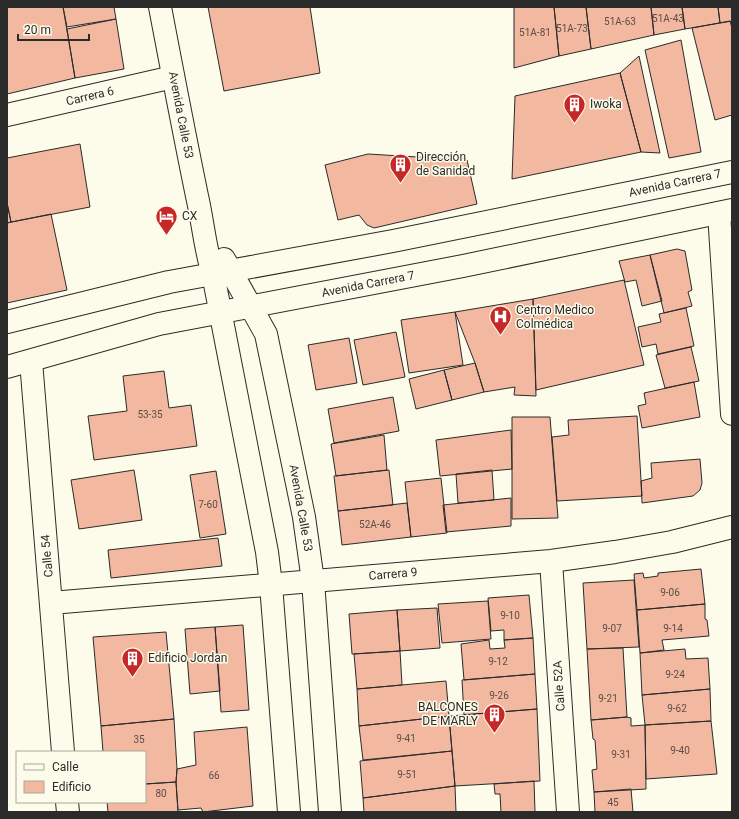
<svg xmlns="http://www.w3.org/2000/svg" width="739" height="819" font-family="Roboto,sans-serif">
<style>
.building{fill:#f2b8a0;stroke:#2b2b2b}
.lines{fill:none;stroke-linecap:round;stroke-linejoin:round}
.minor-casing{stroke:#2b2b2b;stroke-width:24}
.major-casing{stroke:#2b2b2b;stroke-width:24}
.minor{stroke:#fdfbea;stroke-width:22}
.major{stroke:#fdfbea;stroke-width:22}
.labels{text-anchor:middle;stroke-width:3;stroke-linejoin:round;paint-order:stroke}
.number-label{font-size:10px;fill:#5d4e48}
.street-label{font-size:12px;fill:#2b2b2b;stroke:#fdfbea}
.poi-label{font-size:12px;fill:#2b2b2b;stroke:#fdfbea;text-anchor:start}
</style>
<rect width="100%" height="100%" fill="#fdfbea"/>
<path class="building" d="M 7,7 L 63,7 L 75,78 L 7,94 Z
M 63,7 L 114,7 L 116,19 L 67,27 Z
M 208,7 L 310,7 L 320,73 L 224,91 Z
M 514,7 L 554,7 L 559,56 L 514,68 Z
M 554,7 L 586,7 L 591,49 L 559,56 Z
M 586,7 L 651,7 L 654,35 L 591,49 Z
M 651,7 L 682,7 L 685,29 L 654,35 Z
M 682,7 L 718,7 L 720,23 L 685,29 Z
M 718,7 L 732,7 L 732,21 L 720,23 Z
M 116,19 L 124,69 L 75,78 L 67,29 Z
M 730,21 L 732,28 L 732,115 L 715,120 L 692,28 Z
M 681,40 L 701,152 L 669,158 L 645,50 Z
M 639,56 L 660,153 L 641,152 L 620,73 Z
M 620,73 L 641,152 L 512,179 L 515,96 Z
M 80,144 L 90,207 L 11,222 L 7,203 L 7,158 Z
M 368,154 L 467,160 L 477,204 L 374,228 L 367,225 L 359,215 L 338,220 L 325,165 Z
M 7,203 L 11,222 L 7,223 Z
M 51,214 L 67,290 L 7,303 L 7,223 Z
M 677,249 L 685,251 L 692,290 L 688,292 L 692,306 L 664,313 L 650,255 Z
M 650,255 L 662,301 L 642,306 L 636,280 L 625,282 L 619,261 Z
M 624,280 L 644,365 L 536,390 L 533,299 Z
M 533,299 L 536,396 L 514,395 L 515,387 L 484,392 L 475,363 L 455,312 Z
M 686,308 L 694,346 L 658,354 L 656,344 L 642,347 L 638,327 L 661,322 L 659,314 Z
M 455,312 L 463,365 L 409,373 L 401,320 Z
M 396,332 L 405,377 L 363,385 L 354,340 Z
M 349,338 L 357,383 L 316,390 L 308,345 Z
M 691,347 L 699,381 L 665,388 L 656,355 Z
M 475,363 L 484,392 L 452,400 L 444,370 Z
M 444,370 L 452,400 L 416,409 L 409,379 Z
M 164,371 L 169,408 L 191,405 L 197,446 L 94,460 L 88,416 L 127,411 L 123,376 Z
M 694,382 L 700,417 L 642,428 L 638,406 L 646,404 L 644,393 Z
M 393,397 L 399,431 L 334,443 L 328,409 Z
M 637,416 L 642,496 L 557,501 L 552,437 L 569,435 L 568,420 Z
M 512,417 L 550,417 L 558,518 L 512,519 Z
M 511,430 L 512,469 L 440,476 L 436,440 Z
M 384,435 L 387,470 L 336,476 L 331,444 Z
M 700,459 L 702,483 L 700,490 L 693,496 L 642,503 L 641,481 L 652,478 L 651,463 Z
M 134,470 L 142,520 L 79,529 L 71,480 Z
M 389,470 L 393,505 L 338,511 L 334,476 Z
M 492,470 L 494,500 L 458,503 L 456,474 Z
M 216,471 L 226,534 L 200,538 L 190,475 Z
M 441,478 L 447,533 L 411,537 L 405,482 Z
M 511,498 L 511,526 L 446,532 L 443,505 Z
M 407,503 L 411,537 L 342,545 L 338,511 Z
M 218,538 L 222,566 L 111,578 L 108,550 Z
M 701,569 L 705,604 L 637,610 L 634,574 L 643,573 L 644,578 L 658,576 L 658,573 Z
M 634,580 L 639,647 L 587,649 L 583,583 Z
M 529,595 L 533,638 L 504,640 L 504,630 L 491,631 L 488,598 Z
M 488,601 L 491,639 L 442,643 L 438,604 Z
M 705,604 L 705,619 L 707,620 L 709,636 L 662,640 L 664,650 L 640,653 L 637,610 Z
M 437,608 L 440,648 L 400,651 L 397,610 Z
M 397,610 L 400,651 L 352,654 L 349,614 Z
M 243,625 L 249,710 L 221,712 L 215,627 Z
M 215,627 L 220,691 L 190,694 L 185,629 Z
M 166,632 L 174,719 L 101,726 L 93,637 Z
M 533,638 L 535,674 L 464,680 L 461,644 L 489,640 L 490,649 L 505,648 L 504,640 Z
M 623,648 L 627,717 L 591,720 L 587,649 Z
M 685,649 L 686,659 L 708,658 L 710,689 L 642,695 L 640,653 Z
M 400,651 L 402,685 L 357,689 L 354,654 Z
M 535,674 L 537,709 L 464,715 L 462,680 Z
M 446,681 L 449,716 L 359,726 L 357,689 Z
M 710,689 L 711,721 L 645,725 L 642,695 Z
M 537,709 L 540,781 L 455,786 L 449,716 Z
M 449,716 L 452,751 L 363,760 L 359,726 Z
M 627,717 L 631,718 L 631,726 L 645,725 L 646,789 L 594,792 L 592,770 L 597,769 L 595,740 L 593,739 L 591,720 Z
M 174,719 L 177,769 L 176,782 L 145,784 L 145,752 L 103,752 L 101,726 Z
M 711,721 L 717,774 L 646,779 L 645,725 Z
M 247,727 L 253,806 L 203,812 L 201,808 L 178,810 L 176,782 L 177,769 L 196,765 L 194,732 Z
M 452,751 L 455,786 L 363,798 L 360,761 Z
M 534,781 L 535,812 L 501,812 L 500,794 L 495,794 L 494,784 Z
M 176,782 L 178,812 L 108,812 L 107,802 L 145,802 L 145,784 Z
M 455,786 L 456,812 L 364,812 L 363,798 Z
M 631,789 L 633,812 L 595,812 L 594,792 Z"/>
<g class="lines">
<defs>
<path id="minor" d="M 7,115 L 173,77
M 719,213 L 732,414
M 31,361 L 63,752
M 551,561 L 568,812
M 51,603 L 551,561 L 615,552 L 672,542 L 732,527
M 67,802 L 68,812"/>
<path id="major" d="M 160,7 C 172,70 184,133 197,196 C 203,222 205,249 213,274 L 267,552 L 271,585 L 289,812
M 224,259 L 266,334 L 304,517 L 313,581 L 330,812
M 7,322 L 169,282 L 393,241 L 732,172
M 7,367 L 159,324 L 463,266 L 732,210"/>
</defs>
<use href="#minor" class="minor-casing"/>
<use href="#major" class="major-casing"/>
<use href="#minor" class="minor"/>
<use href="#major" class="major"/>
</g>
<defs>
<symbol id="building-pin" viewBox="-11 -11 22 30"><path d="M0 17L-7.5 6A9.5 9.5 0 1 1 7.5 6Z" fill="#c62828" stroke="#fdfbea"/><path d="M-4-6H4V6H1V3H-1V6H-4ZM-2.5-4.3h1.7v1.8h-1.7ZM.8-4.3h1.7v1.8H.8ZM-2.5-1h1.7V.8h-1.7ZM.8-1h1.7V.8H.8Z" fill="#fff"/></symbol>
<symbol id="hotel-pin" viewBox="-11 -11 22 30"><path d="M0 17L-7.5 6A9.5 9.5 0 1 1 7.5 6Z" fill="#c62828" stroke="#fdfbea"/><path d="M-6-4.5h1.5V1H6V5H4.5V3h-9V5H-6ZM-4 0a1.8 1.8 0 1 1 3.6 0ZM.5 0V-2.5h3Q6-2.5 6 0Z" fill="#fff"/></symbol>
<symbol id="hospital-pin" viewBox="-11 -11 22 30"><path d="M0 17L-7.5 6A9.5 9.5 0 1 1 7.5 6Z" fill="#c62828" stroke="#fdfbea"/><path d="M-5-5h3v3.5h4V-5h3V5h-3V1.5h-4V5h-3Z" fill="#fff"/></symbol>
</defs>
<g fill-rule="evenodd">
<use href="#building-pin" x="562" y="92" width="25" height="34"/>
<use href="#building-pin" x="388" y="152" width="25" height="34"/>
<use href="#hotel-pin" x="154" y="204" width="25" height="34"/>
<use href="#hospital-pin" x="488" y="304" width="25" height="34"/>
<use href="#building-pin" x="120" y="646" width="25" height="34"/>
<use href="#building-pin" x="482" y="702" width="25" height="34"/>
</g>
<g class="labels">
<g class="number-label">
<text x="668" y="22">51A-43</text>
<text x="620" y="25">51A-63</text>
<text x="572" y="32">51A-73</text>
<text x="535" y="36">51A-81</text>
<text x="150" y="418">53-35</text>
<text x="208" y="508">7-60</text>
<text x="375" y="528">52A-46</text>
<text x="670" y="596">9-06</text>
<text x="510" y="619">9-10</text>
<text x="612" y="632">9-07</text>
<text x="673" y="632">9-14</text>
<text x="498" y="665">9-12</text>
<text x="675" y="678">9-24</text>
<text x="499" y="699">9-26</text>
<text x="608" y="702">9-21</text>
<text x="677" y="712">9-62</text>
<text x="406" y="742">9-41</text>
<text x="139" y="743">35</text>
<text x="680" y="754">9-40</text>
<text x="621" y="758">9-31</text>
<text x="407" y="778">9-51</text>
<text x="214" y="779">66</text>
<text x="161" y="797">80</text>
<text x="613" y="806">45</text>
</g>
<g class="street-label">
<text transform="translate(90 96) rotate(-13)" y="4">Carrera 6</text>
<text transform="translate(181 115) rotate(79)" y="4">Avenida Calle 53</text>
<text transform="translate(675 183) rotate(-12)" y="4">Avenida Carrera 7</text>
<text transform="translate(368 284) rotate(-11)" y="4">Avenida Carrera 7</text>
<text transform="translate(301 508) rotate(80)" y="4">Avenida Calle 53</text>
<text transform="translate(47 556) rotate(-95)" y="4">Calle 54</text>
<text transform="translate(393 574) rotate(-5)" y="4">Carrera 9</text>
<text transform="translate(559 686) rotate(-94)" y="4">Calle 52A</text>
</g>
<g class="poi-label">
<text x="590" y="108">Iwoka</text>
<text x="416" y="161">Dirección<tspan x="416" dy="14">de Sanidad</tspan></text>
<text x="182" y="220">CX</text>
<text x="516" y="314">Centro Medico<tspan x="516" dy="14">Colmédica</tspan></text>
<text x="148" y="662">Edificio Jordan</text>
<text x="478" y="711" text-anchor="end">BALCONES<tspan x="478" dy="14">DE MARLY</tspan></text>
</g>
</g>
<rect width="739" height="819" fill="none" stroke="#2b2b2b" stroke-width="16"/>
<rect x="16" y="751" width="130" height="52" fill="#fdfbea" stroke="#a9a89e"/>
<rect x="24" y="764" width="20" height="6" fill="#fdfbea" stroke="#a9a89e"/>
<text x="52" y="771" font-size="12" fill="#2b2b2b">Calle</text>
<rect x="24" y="781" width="20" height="12" fill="#f2b8a0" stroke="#a9a89e"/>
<text x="52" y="791" font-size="12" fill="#2b2b2b">Edificio</text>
<path d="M18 34v6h71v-6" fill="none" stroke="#2b2b2b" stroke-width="2"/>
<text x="24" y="34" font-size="12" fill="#2b2b2b" stroke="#fdfbea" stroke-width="3" paint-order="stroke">20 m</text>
</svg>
